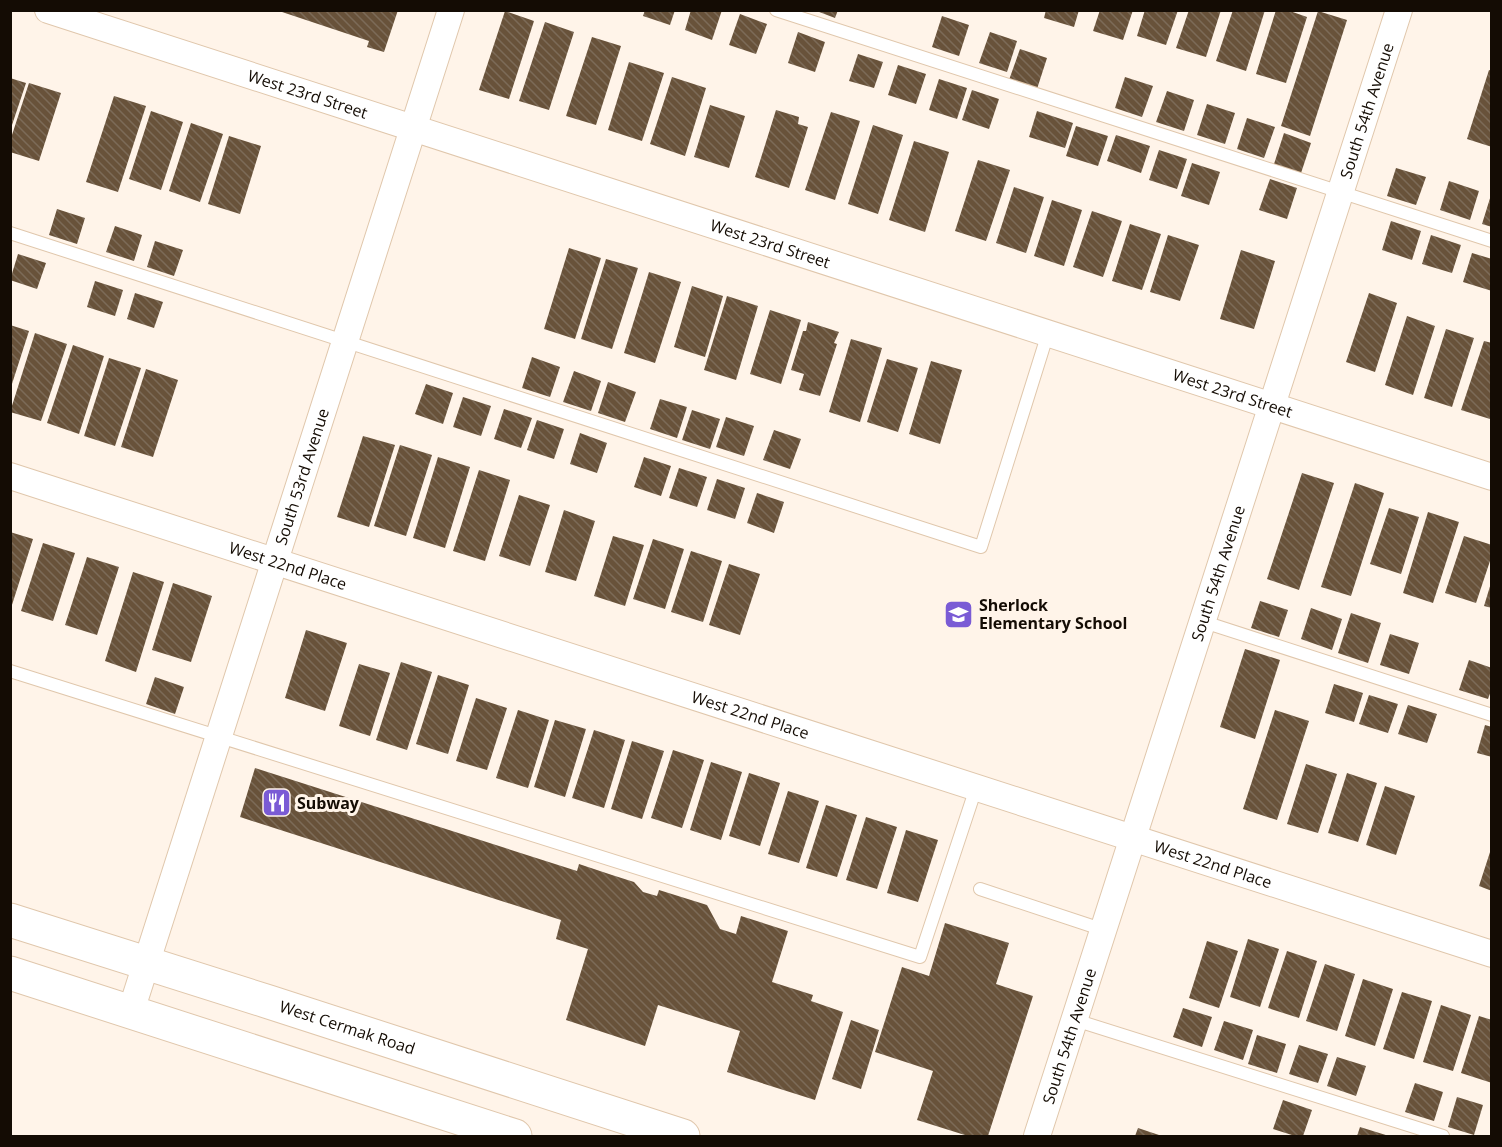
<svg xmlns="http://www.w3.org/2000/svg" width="1502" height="1147" font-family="'Open Sans',sans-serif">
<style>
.building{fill:url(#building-back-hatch)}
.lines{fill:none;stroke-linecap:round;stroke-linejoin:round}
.lane-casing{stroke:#e0c7ac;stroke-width:14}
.street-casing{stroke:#e0c7ac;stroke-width:28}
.secondary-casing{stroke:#e0c7ac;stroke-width:35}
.lane{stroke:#fff;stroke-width:12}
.street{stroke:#fff;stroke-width:26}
.secondary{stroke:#fff;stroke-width:33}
.labels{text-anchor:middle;stroke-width:6;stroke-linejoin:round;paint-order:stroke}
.street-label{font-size:16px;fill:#140c04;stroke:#fff4e9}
.poi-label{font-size:16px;font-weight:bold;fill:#140c04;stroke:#fff4e9;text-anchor:start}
</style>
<defs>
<pattern id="building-back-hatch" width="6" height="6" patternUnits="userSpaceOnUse" patternTransform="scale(1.5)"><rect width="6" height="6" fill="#68523a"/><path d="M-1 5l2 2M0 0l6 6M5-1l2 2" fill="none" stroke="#7c6b58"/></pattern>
</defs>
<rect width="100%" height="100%" fill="#fff4e9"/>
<path class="building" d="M 276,10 L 398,10 L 384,52 L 367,47 L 369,41 Z
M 645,10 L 675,10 L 670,25 L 643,16 Z
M 691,10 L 722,10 L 712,40 L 685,30 Z
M 814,10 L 838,10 L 835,18 Z
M 1046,10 L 1079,10 L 1074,27 L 1044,18 Z
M 1100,10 L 1133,10 L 1123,40 L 1093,31 Z
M 1145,10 L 1178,10 L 1166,45 L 1137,36 Z
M 1189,10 L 1221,10 L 1206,57 L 1176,48 Z
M 1233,10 L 1265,10 L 1246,71 L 1216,61 Z
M 1276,10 L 1287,10 L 1307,17 L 1286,83 L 1256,74 Z
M 505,11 L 534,21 L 509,99 L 479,90 Z
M 1318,11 L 1347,20 L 1310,136 L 1281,126 Z
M 740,14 L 767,24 L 756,54 L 729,45 Z
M 942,16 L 969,25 L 959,56 L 932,47 Z
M 545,22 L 574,32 L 549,110 L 519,101 Z
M 798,32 L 825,42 L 815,72 L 788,63 Z
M 990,32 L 1017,41 L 1007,72 L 979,63 Z
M 592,37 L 621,46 L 596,125 L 566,116 Z
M 1020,49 L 1047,58 L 1037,89 L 1009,80 Z
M 858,54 L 883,62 L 874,88 L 849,81 Z
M 629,62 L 664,73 L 642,141 L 608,130 Z
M 898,65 L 926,74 L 916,104 L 888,95 Z
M 1489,70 L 1492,71 L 1492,147 L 1467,139 Z
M 672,77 L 706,88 L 685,156 L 650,144 Z
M 1125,77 L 1153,86 L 1142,117 L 1115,108 Z
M 10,78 L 26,83 L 11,128 L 10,128 Z
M 939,79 L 967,88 L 957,119 L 929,110 Z
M 29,83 L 61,93 L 39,161 L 10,152 L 10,141 Z
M 972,90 L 999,99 L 989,129 L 962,120 Z
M 1167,91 L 1194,100 L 1184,131 L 1156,122 Z
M 114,96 L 146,106 L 118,192 L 86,182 Z
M 1207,104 L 1235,113 L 1225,144 L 1197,135 Z
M 710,105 L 745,116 L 729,168 L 694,157 Z
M 776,110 L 799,117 L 798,124 L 808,127 L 789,188 L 755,177 Z
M 151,111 L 183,122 L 161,190 L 129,179 Z
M 1037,111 L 1073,123 L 1065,148 L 1029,137 Z
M 831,112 L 860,121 L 835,200 L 805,190 Z
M 1247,118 L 1275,127 L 1264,158 L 1237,149 Z
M 191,123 L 223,134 L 200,202 L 169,191 Z
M 873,125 L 903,135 L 878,214 L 848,204 Z
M 1076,126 L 1108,136 L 1098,166 L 1066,156 Z
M 1284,133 L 1311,143 L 1301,173 L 1274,164 Z
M 1116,135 L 1150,146 L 1141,173 L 1107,161 Z
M 229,136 L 261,146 L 240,214 L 208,204 Z
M 914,141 L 949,152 L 925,232 L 889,220 Z
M 1159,150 L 1187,159 L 1177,189 L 1149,180 Z
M 978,160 L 1010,170 L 986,241 L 955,231 Z
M 1192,163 L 1220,172 L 1209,205 L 1181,196 Z
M 1396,168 L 1426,177 L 1416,205 L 1387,196 Z
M 1270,179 L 1297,188 L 1287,219 L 1259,210 Z
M 1449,181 L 1479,191 L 1470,220 L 1440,210 Z
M 1014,187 L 1044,197 L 1026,253 L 996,243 Z
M 1491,195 L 1492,195 L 1492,227 L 1482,224 Z
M 1052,200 L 1082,210 L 1064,266 L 1034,256 Z
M 57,209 L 85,218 L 77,244 L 49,235 Z
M 1092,211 L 1122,221 L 1103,277 L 1073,267 Z
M 1391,221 L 1421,231 L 1412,260 L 1382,250 Z
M 1130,224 L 1161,234 L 1142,290 L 1112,281 Z
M 115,226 L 142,235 L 134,261 L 106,252 Z
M 1168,235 L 1199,245 L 1180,301 L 1150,292 Z
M 1431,235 L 1461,245 L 1452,273 L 1422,264 Z
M 155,241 L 183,250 L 174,276 L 147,267 Z
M 569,248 L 601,258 L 575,339 L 544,329 Z
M 1241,250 L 1275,261 L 1254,329 L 1220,319 Z
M 1472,253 L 1492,259 L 1492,291 L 1463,282 Z
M 18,254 L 46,263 L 37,289 L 10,280 Z
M 606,259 L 638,268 L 612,349 L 581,339 Z
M 649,272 L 681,282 L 655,363 L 624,353 Z
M 95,281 L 123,290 L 115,316 L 87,307 Z
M 692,286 L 723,296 L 705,357 L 674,347 Z
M 135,293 L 163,302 L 154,328 L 127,319 Z
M 1369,293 L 1397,303 L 1375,372 L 1346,362 Z
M 727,296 L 758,306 L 736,380 L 704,370 Z
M 770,310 L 801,320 L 781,384 L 750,374 Z
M 1407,316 L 1435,326 L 1413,395 L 1385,385 Z
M 808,322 L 839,332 L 834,343 L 837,344 L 820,396 L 799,390 L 804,374 L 791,370 L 803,331 L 806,331 Z
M 10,325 L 29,331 L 11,387 L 10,387 Z
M 1446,329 L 1474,338 L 1452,407 L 1424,398 Z
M 35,333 L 67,344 L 41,421 L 10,412 Z
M 851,339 L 882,348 L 860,422 L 829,412 Z
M 1484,341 L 1492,343 L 1492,415 L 1490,419 L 1461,410 Z
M 73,345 L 104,356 L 79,434 L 47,423 Z
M 532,357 L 560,367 L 550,397 L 522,388 Z
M 109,358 L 141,368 L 115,446 L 84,436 Z
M 887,359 L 918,368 L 898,432 L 867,422 Z
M 931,361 L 962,370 L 940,444 L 909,434 Z
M 146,369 L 178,380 L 153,457 L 121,447 Z
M 574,371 L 601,381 L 591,411 L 563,402 Z
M 608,382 L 636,392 L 625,422 L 598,413 Z
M 426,384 L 453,393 L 443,424 L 415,414 Z
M 463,397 L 491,406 L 481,436 L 453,427 Z
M 660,399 L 687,407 L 677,438 L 650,429 Z
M 504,409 L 532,418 L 521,448 L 494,439 Z
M 692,410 L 720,419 L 710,449 L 682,440 Z
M 726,417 L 754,426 L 744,456 L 716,447 Z
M 537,420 L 564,429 L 554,459 L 527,450 Z
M 774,430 L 801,439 L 790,469 L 763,460 Z
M 580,433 L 607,443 L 597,473 L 570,464 Z
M 363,436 L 395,445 L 369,527 L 337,517 Z
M 400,445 L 432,455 L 406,536 L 374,526 Z
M 438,457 L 470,467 L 445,548 L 413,538 Z
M 644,457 L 671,466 L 661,496 L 634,487 Z
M 679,468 L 707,477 L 697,507 L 669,498 Z
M 479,470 L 510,480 L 485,561 L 453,551 Z
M 1302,473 L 1334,483 L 1299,590 L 1267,579 Z
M 717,479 L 745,488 L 735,519 L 707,510 Z
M 1355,483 L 1384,493 L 1351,596 L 1321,587 Z
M 757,493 L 784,502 L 774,533 L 747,523 Z
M 519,495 L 550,505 L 530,566 L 499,556 Z
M 1389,508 L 1419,517 L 1401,574 L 1370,564 Z
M 564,510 L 595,521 L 576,581 L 545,572 Z
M 1428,512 L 1459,522 L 1433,603 L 1403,593 Z
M 10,532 L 33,539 L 11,608 L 10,608 Z
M 613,536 L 644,545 L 625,606 L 594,596 Z
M 1464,536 L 1492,545 L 1492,555 L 1476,603 L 1445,593 Z
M 653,539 L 684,549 L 665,609 L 633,599 Z
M 43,543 L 75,553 L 53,621 L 21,611 Z
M 691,551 L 722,561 L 703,622 L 671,612 Z
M 87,557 L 119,567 L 97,635 L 65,625 Z
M 729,564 L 760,574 L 740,635 L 709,625 Z
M 133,572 L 164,582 L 136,672 L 105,661 Z
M 173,583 L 212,596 L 191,662 L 152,650 Z
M 1491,583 L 1492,583 L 1492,608 L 1484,606 Z
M 1260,601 L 1288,610 L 1279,637 L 1251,628 Z
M 1311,608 L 1342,619 L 1332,650 L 1301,639 Z
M 1351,613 L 1381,623 L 1368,663 L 1338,653 Z
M 306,630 L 347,643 L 325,711 L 285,698 Z
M 1390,634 L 1419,643 L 1409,674 L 1380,665 Z
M 1245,649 L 1280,660 L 1255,739 L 1220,727 Z
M 1469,660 L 1492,668 L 1492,688 L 1488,699 L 1459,690 Z
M 401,662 L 432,672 L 407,750 L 376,740 Z
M 359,664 L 390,673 L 370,736 L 339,726 Z
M 438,675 L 469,685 L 448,754 L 416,744 Z
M 155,677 L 184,687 L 175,714 L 146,704 Z
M 1334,684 L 1363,693 L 1354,722 L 1325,713 Z
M 1369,695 L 1398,704 L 1388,733 L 1359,724 Z
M 476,698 L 507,708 L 487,770 L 456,761 Z
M 1408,705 L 1437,714 L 1427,743 L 1398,734 Z
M 518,710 L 549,720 L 528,788 L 496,778 Z
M 1275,710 L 1309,721 L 1277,820 L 1243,809 Z
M 555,720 L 586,729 L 565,797 L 534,787 Z
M 1485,725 L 1492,727 L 1492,757 L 1477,753 Z
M 594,730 L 625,740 L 604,808 L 572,798 Z
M 632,741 L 664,751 L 642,819 L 611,809 Z
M 673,750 L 704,760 L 682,828 L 651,818 Z
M 711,762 L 742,772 L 721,840 L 690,830 Z
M 1306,764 L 1337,774 L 1318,833 L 1287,824 Z
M 255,768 L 577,871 L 579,864 L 612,875 L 634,882 L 643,892 L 657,896 L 659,890 L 707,905 L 720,929 L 736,934 L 741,916 L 788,931 L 772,982 L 813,995 L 811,1001 L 843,1012 L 815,1100 L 727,1072 L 740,1031 L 658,1005 L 645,1046 L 566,1020 L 588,949 L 556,939 L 561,920 L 240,817 Z
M 749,773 L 780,783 L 760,846 L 729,836 Z
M 1347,773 L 1377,783 L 1358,842 L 1328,833 Z
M 1385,786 L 1415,796 L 1396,855 L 1366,845 Z
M 788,791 L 819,801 L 799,863 L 768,854 Z
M 826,805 L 857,815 L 837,877 L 806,868 Z
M 866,817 L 897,827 L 877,889 L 846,880 Z
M 906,830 L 938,840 L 918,902 L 887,893 Z
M 1491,849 L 1492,849 L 1492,891 L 1479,886 Z
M 945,923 L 1009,943 L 996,984 L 1033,996 L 988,1136 L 968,1136 L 917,1120 L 933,1071 L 875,1052 L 902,967 L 929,976 Z
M 1248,939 L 1279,949 L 1260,1007 L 1230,997 Z
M 1207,941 L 1238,951 L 1219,1008 L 1189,998 Z
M 1287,951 L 1317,961 L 1299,1018 L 1268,1008 Z
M 1325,964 L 1355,974 L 1337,1031 L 1306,1021 Z
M 1363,979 L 1393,989 L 1375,1046 L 1345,1036 Z
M 1402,992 L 1432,1001 L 1414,1059 L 1383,1049 Z
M 1441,1005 L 1471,1015 L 1453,1071 L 1423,1062 Z
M 1183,1008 L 1212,1017 L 1202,1047 L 1173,1037 Z
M 1479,1016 L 1492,1020 L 1492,1083 L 1461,1073 Z
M 851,1020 L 879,1030 L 861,1089 L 832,1079 Z
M 1224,1021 L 1253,1030 L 1243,1060 L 1214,1050 Z
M 1257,1035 L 1286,1044 L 1277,1073 L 1248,1064 Z
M 1299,1045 L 1328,1054 L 1318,1083 L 1289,1074 Z
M 1337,1057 L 1366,1066 L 1356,1096 L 1327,1086 Z
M 1415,1083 L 1443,1092 L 1434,1121 L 1405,1112 Z
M 1457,1097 L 1483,1105 L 1474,1135 L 1448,1127 Z
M 1283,1100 L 1312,1110 L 1303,1136 L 1295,1136 L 1273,1129 Z
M 1360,1127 L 1389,1136 L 1357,1136 Z
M 1138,1128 L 1162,1136 L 1135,1136 Z"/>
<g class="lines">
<defs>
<path id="lane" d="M 776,10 L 1492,241
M 10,233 L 981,547 L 1048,333
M 1204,622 L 1492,715
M 10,671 L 920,957 L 976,788
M 980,889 L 1104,930
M 1075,1020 L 1443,1136"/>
<g id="street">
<path id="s1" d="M 48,10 L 1492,477"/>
<path id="s2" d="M 10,476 L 1492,954"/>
<path id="s3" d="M 131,1011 L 451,10"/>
<path id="s4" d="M 1037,1136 L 1399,10"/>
</g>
<g id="secondary">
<path id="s5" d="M 10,920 L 269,1002 L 683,1136"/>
<path d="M 10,973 L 515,1136"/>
</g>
</defs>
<use href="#lane" class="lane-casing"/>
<use href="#street" class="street-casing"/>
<use href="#secondary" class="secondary-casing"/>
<use href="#lane" class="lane"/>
<use href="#street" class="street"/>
<use href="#secondary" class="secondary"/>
</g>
<defs>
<symbol id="school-square" viewBox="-11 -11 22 22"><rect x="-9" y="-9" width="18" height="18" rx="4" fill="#7a5bd5" stroke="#fff4e9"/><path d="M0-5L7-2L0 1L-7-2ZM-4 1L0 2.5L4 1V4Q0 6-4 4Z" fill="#fff"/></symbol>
<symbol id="restaurant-square" viewBox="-11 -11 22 22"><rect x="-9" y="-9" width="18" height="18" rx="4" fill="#7a5bd5" stroke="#fff4e9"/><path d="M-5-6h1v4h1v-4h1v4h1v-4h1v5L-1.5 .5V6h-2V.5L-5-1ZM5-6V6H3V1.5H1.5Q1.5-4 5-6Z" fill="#fff"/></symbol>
</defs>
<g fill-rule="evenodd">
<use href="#school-square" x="942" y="598" width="33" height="33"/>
<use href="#restaurant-square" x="260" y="786" width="33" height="33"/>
</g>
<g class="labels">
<g class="street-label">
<text dy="6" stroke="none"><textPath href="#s1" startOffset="273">West 23rd Street</textPath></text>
<text dy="6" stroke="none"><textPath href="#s4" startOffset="1077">South 54th Avenue</textPath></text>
<text dy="6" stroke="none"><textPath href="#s1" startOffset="759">West 23rd Street</textPath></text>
<text dy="6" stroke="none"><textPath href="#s1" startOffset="1245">West 23rd Street</textPath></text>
<text dy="6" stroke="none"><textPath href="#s3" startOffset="561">South 53rd Avenue</textPath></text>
<text dy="6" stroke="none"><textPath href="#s2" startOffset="292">West 22nd Place</textPath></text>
<text dy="6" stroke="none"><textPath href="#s4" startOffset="591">South 54th Avenue</textPath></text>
<text dy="6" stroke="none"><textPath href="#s2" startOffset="778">West 22nd Place</textPath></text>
<text dy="6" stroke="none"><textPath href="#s2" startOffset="1264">West 22nd Place</textPath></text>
<text dy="6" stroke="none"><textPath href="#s5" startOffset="354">West Cermak Road</textPath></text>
<text dy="6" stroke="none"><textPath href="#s4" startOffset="105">South 54th Avenue</textPath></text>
</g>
<g class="poi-label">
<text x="979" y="611">Sherlock<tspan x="979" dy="18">Elementary School</tspan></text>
<text x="297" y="809">Subway</text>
</g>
</g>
<rect width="1502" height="1147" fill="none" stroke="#140c04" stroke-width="24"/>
</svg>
